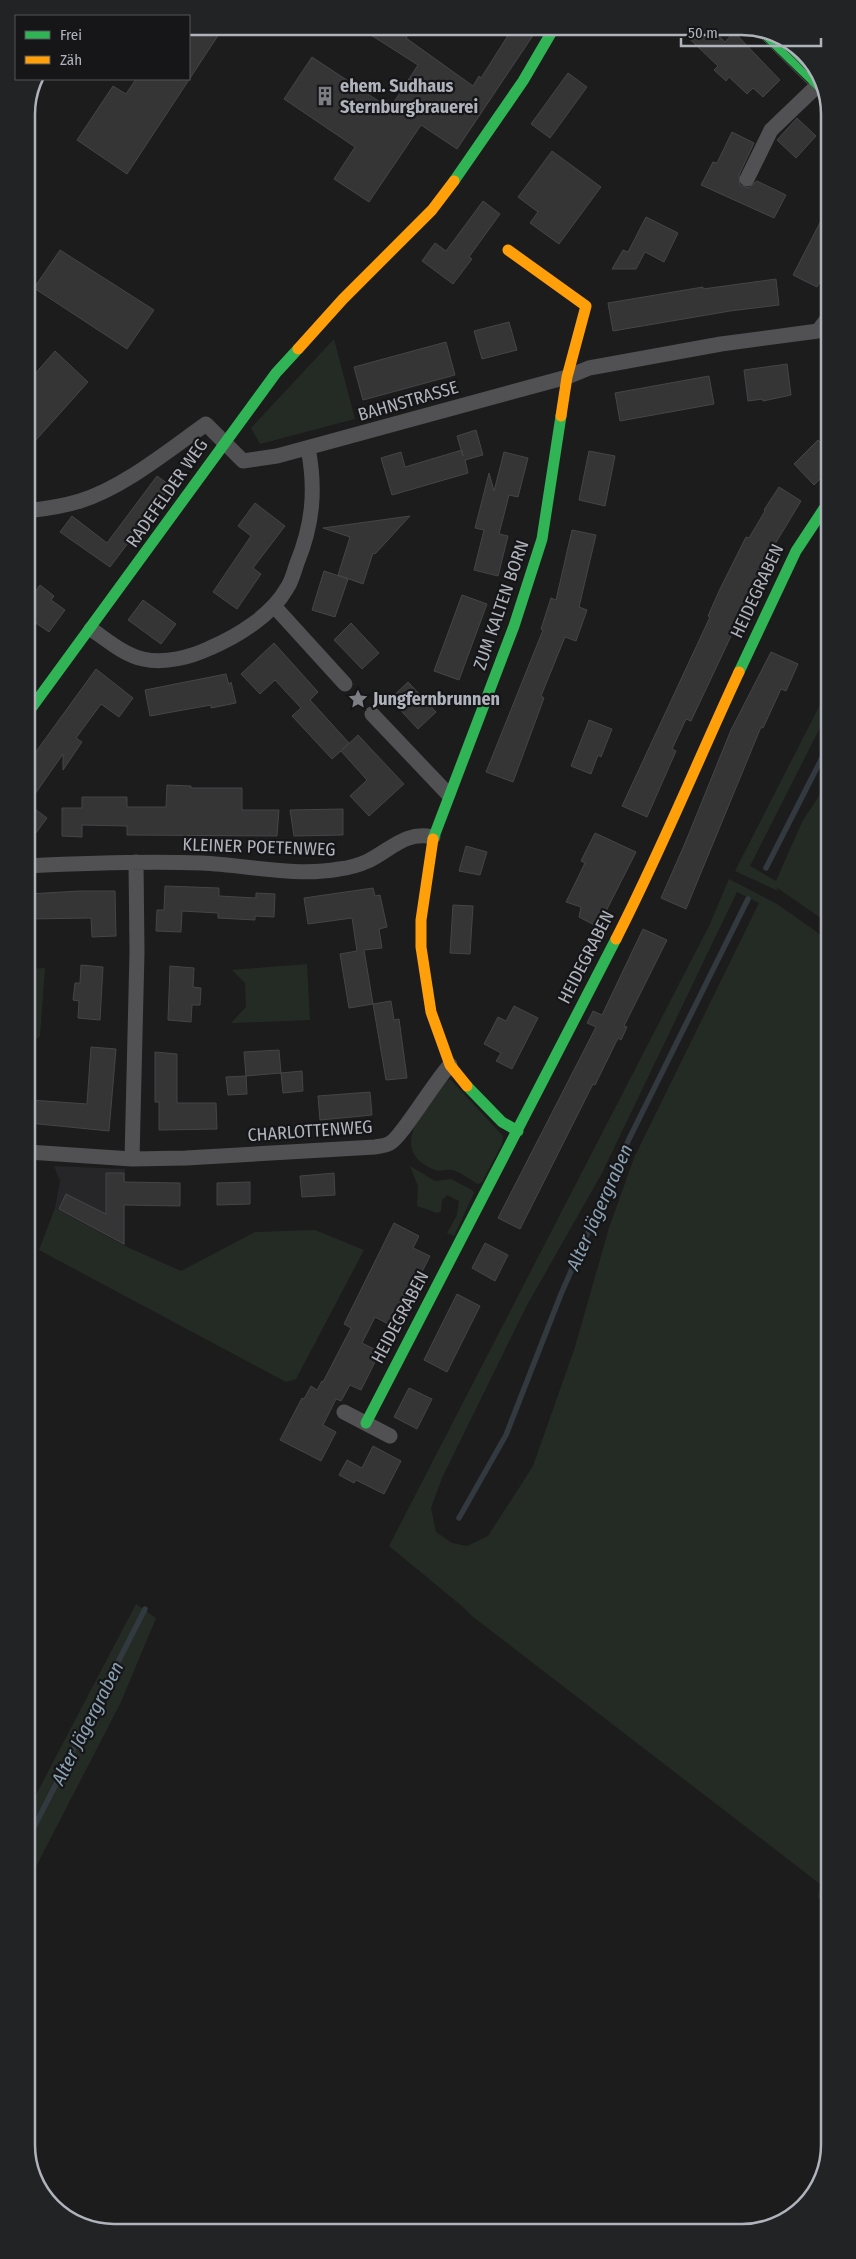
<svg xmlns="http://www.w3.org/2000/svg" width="856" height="2259" font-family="'Fira Sans Condensed',sans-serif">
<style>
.built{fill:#262628}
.green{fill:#242b25;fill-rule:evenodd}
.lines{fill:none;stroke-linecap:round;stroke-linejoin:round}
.stream{stroke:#32393f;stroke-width:5.5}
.building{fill:#353536;stroke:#454548}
.street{stroke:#515154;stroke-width:15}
.fast{stroke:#30b455;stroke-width:11}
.slow{stroke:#ff9f0a;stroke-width:11}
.tram{stroke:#525254;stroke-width:1}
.labels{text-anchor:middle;stroke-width:4.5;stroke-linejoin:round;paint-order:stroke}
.poi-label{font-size:18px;font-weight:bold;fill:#afb3bb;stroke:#161618;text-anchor:start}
.street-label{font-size:18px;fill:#afb3bb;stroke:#161618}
.water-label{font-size:19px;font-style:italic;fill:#89a1b2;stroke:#161618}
.rim{fill:none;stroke:#afb3bb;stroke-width:2.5}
</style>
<rect width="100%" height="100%" fill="#1c1c1c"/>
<path class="built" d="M 54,1166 L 125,1169 L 125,1246 L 55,1208 L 60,1181 Z"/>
<path class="green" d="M 334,339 L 355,419 L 260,444 L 251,428 Z
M 828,689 L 828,712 L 750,866 L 776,881 L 802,822 L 828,782 L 828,923 L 776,887 L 778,891 L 735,871 Z
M 729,879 L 777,904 L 828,940 L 829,1907 L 818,1898 L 820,1884 L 472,1616 L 463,1607 L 389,1546 L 709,926 ZM 737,892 L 759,903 L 634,1158 L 609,1228 L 575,1347 L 533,1466 L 488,1536 L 467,1546 L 452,1543 L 436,1532 L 431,1508 L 442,1478 L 526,1307 L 602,1173 Z
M 307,964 L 310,1020 L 231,1023 L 246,1007 L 245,983 L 232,970 Z
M 45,968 L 40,1036 L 28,1046 L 28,969 Z
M 448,1080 L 451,1080 L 503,1136 L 502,1144 L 482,1182 L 478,1184 C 470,1180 460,1171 451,1170 C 445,1169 441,1172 435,1170 C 385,1150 426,1108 444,1082 Z
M 410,1166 L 435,1181 L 451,1179 L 472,1190 L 474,1193 L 454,1236 L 447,1233 L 457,1215 L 459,1201 L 447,1195 L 442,1200 L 441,1211 L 437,1213 L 417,1206 L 418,1186 Z
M 55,1208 L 125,1246 L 181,1271 L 255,1232 L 315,1230 L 364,1250 L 296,1379 L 286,1382 L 39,1250 Z
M 136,1604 L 156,1618 L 120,1704 L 29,1880 L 29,1808 Z"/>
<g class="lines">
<path class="stream" d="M 766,868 L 828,746
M 459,1518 L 506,1435 L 561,1294 L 629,1139 L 748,899
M 29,1837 L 145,1609"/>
</g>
<path class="building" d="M 677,27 L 709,27 L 725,42 L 734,32 L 780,80 L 763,97 L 753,88 L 747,94 L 729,77 L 726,81 L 714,70 L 718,66 Z
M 538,28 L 457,149 L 421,125 L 369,202 L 334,179 L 355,147 L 284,99 L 312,57 L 383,104 L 386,100 L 392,105 L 418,65 L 363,30 L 412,30 L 406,38 L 473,86 L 479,76 L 481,78 L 512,29 Z
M 221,31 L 127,174 L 77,140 L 113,86 L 126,94 L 136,79 L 189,79 L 189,32 Z
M 568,73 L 587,87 L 550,138 L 531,124 Z
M 797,118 L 816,136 L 796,158 L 777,140 Z
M 732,132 L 754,143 L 739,175 L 740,185 L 748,188 L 757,181 L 786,195 L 774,218 L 701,185 L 713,162 L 717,163 Z
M 552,151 L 601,187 L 559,244 L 530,223 L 538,212 L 518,197 Z
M 483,201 L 500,214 L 469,257 L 472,259 L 453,284 L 422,261 L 435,243 L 446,251 Z
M 827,209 L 827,269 L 817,287 L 793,275 Z
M 646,217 L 678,233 L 664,262 L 645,252 L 636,269 L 612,269 L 623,250 L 628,252 Z
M 60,250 L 154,310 L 127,349 L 34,288 Z
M 776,279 L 779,305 L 730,311 L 613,331 L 608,303 L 703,287 L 703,289 Z
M 509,322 L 517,350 L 482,359 L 474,331 Z
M 446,342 L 455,375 L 363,400 L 354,367 Z
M 55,351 L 88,382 L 27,450 L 27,383 Z
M 787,364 L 791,395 L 763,401 L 763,399 L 748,401 L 744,370 Z
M 709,376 L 714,404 L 620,421 L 615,393 Z
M 476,430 L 483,455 L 465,460 L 468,473 L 392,495 L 381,458 L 401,452 L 405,467 L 462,450 L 463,456 L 457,436 Z
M 818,440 L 827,449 L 827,472 L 814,485 L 794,464 Z
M 589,451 L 615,456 L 605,506 L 579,500 Z
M 504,452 L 528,458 L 518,497 L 509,495 L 499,534 L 508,536 L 498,576 L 474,570 L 484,530 L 475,528 L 489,473 L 494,491 Z
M 157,476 L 171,486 L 110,567 L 60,532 L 72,516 L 107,543 Z
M 779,487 L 801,501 L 772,549 L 691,721 L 686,719 L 672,749 L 676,751 L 647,817 L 622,806 L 710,617 L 708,616 L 720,589 L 746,537 L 749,538 L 765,511 L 764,510 Z
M 255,503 L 285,526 L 253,568 L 261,574 L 237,609 L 213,592 L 251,536 L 238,526 Z
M 410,516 L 375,554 L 373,553 L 363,584 L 338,575 L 350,537 L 323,528 Z
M 572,530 L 596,535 L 579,607 L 587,610 L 576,641 L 565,637 L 541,696 L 544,698 L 513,782 L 486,772 L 543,630 L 541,629 L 551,598 L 556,600 Z
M 324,571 L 348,579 L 335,617 L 312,610 Z
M 40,585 L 54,596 L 51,600 L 65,610 L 49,632 L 27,617 L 27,604 Z
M 462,595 L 487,604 L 459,680 L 434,671 Z
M 143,600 L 176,624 L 161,644 L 128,620 Z
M 351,623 L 379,653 L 362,669 L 334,640 Z
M 274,643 L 318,692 L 310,700 L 349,743 L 342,750 L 358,735 L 404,784 L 369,816 L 350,796 L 367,780 L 341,751 L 332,759 L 292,716 L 301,708 L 275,680 L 260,694 L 241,674 Z
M 771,652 L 798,664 L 786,691 L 781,689 L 763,728 L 761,727 L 686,909 L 661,898 L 686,841 L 731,730 Z
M 96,669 L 133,698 L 119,717 L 101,704 L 76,738 L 82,742 L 63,770 L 63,754 L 28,804 L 47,818 L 27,845 L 27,764 Z
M 226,674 L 229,685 L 231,682 L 236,703 L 211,708 L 211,705 L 150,716 L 145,690 Z
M 408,682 L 436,712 L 418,729 L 390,699 Z
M 589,720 L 612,729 L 601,757 L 598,755 L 591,774 L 571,766 Z
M 167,785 L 191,786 L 191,788 L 242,788 L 242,810 L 279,810 L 277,836 L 127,835 L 127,826 L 82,825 L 82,837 L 62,836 L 62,808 L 82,808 L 82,797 L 127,797 L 127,807 L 166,807 Z
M 343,809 L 343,835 L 294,836 L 290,810 Z
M 595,833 L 636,852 L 598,927 L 579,917 L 581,907 L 566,902 L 585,863 L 581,861 Z
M 466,846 L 487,852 L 480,875 L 459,871 Z
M 165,886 L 219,888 L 219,896 L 256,898 L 256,893 L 275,894 L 274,917 L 255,916 L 255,920 L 218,918 L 218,913 L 182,911 L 181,932 L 156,931 L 157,910 L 164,910 Z
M 373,888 L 375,896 L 380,895 L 387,927 L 379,929 L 382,948 L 364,950 L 373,1004 L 349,1008 L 340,954 L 357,951 L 352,918 L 308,924 L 304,898 Z
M 80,891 L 115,891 L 116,936 L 92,937 L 91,918 L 28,919 L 28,894 Z
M 453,905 L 473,906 L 470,954 L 450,953 Z
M 643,929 L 667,940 L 624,1026 L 627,1027 L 621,1040 L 618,1038 L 595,1085 L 593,1084 L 520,1229 L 498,1218 L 596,1027 L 587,1023 L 593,1011 L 602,1015 Z
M 81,965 L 103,967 L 100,1020 L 78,1018 L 79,1001 L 73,1000 L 75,983 L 80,983 Z
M 170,966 L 194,968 L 193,987 L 201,988 L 200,1005 L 192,1005 L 191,1022 L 168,1020 Z
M 391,1001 L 394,1020 L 399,1019 L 407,1078 L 386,1080 L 373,1004 Z
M 514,1006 L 538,1018 L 512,1069 L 496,1061 L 501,1053 L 484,1044 L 498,1017 L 506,1021 Z
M 91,1047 L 116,1049 L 109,1131 L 29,1123 L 31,1100 L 87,1104 Z
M 279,1050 L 281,1073 L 246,1076 L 244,1052 Z
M 155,1052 L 177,1054 L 177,1103 L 216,1103 L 217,1129 L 159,1130 L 159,1102 L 155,1102 Z
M 302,1071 L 303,1091 L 283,1093 L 281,1073 Z
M 246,1076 L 247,1094 L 228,1095 L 226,1077 Z
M 370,1092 L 372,1115 L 320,1120 L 318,1096 Z
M 106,1173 L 124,1173 L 124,1182 L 180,1183 L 180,1206 L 124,1205 L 124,1244 L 59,1209 L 66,1194 L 106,1214 Z
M 334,1173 L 335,1195 L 302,1197 L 300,1176 Z
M 250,1182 L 250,1204 L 217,1205 L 217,1183 Z
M 394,1223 L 419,1236 L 413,1248 L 430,1256 L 394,1327 L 375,1317 L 362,1343 L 380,1352 L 361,1390 L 350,1385 L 341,1401 L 336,1399 L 323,1425 L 336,1432 L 321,1461 L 280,1440 L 302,1398 L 304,1399 L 311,1386 L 317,1390 L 322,1381 L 323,1382 L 351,1328 L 344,1324 Z
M 485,1243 L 508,1255 L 495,1281 L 472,1268 Z
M 457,1294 L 480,1306 L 447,1372 L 424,1360 Z
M 409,1388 L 432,1399 L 417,1429 L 394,1417 Z
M 373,1446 L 401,1461 L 384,1494 L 356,1480 L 354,1483 L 339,1475 L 347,1460 L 362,1468 Z"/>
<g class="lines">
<path class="street" d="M 747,179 L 771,130 L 818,85
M 27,511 C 44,509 64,506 80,501 C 123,488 169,450 206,424 L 243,461 L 277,456 L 567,377 L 589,368 L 721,344 L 818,331 L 827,319
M 274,606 L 345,684
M 91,629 C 107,640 124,655 143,659 C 165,664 191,657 210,648 C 238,636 272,615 287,588 C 292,581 294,571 297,563 C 313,524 316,489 308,448
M 372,714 L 448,794
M 27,866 C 86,863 144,861 202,863 C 247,865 295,877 339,869 C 349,868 359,865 368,861 C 392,849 405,831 433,837
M 28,1152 L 132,1159 L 186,1158 L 375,1147 C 379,1146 386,1146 390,1143 C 401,1138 436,1079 450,1065
M 132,1159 L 137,952 L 136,862
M 344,1412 L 390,1436"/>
<path class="fast" d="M 766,34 L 827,93
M 454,181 L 523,81 L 554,28
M 739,672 L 796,551 L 827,504
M 27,714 L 276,373 L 298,349
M 433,839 L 514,626 L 542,539 L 561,416
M 467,1086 L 502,1122 L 518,1131
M 366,1423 L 616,939"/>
<path class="slow" d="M 508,250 L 586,306 L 567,377 L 561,416
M 298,349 L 343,299 L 432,210 L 454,181
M 433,839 L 421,920 L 421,947 L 431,1012 L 450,1065 L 467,1086
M 616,939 C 661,851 698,760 739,672"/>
<path class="tram" d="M 750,27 L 827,103
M 772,36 L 826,90"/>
</g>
<defs>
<symbol id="building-bare" viewBox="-9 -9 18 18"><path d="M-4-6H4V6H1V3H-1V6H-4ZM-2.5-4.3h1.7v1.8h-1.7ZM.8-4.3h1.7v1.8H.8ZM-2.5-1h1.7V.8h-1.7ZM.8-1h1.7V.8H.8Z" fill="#7c7e83" stroke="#161618" stroke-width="2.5" paint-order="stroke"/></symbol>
<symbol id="sight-bare" viewBox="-9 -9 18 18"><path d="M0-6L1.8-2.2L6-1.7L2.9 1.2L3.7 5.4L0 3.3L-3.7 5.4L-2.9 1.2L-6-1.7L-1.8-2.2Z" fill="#7c7e83" stroke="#161618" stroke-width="2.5" paint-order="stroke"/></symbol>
</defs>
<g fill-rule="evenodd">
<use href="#building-bare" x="311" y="82" width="28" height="28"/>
<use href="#sight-bare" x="344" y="685" width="28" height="28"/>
</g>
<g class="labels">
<g class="poi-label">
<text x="340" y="92">ehem. Sudhaus<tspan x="340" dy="21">Sternburgbrauerei</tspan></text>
<text x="373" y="705">Jungfernbrunnen</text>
</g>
<g class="street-label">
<text transform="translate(408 401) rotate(-16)" y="6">BAHNSTRASSE</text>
<text transform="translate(167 493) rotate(-55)" y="6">RADEFELDER WEG</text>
<text transform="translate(757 591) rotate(-65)" y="6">HEIDEGRABEN</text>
<text transform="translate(501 605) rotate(-71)" y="6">ZUM KALTEN BORN</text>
<text transform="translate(259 847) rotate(2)" y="6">KLEINER POETENWEG</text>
<text transform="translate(586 957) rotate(-63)" y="6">HEIDEGRABEN</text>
<text transform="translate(310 1131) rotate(-4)" y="6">CHARLOTTENWEG</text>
<text transform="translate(400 1317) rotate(-62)" y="6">HEIDEGRABEN</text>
</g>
<g class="water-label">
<text transform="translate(599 1207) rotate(-66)" y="7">Alter Jägergraben</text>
<text transform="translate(87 1723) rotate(-63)" y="7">Alter Jägergraben</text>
</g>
</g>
<path d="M0 0H856V2259H0ZM114 35H742A79 79 0 0 1 821 114V2145A79 79 0 0 1 742 2224H114A79 79 0 0 1 35 2145V114A79 79 0 0 1 114 35Z" fill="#222325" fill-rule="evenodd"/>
<path class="rim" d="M114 35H742A79 79 0 0 1 821 114V2145A79 79 0 0 1 742 2224H114A79 79 0 0 1 35 2145V114A79 79 0 0 1 114 35Z"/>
<rect x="15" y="15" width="175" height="65" fill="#161618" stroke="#535559"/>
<rect x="25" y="31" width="25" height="8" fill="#30b455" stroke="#535559"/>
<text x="60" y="40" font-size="15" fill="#afb3bb">Frei</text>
<rect x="25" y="56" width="25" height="8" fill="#ff9f0a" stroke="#535559"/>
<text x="60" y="65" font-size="15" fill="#afb3bb">Zäh</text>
<path d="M681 38v8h140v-8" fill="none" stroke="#afb3bb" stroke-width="2.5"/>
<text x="688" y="38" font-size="15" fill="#afb3bb" stroke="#161618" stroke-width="4" paint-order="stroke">50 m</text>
</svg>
